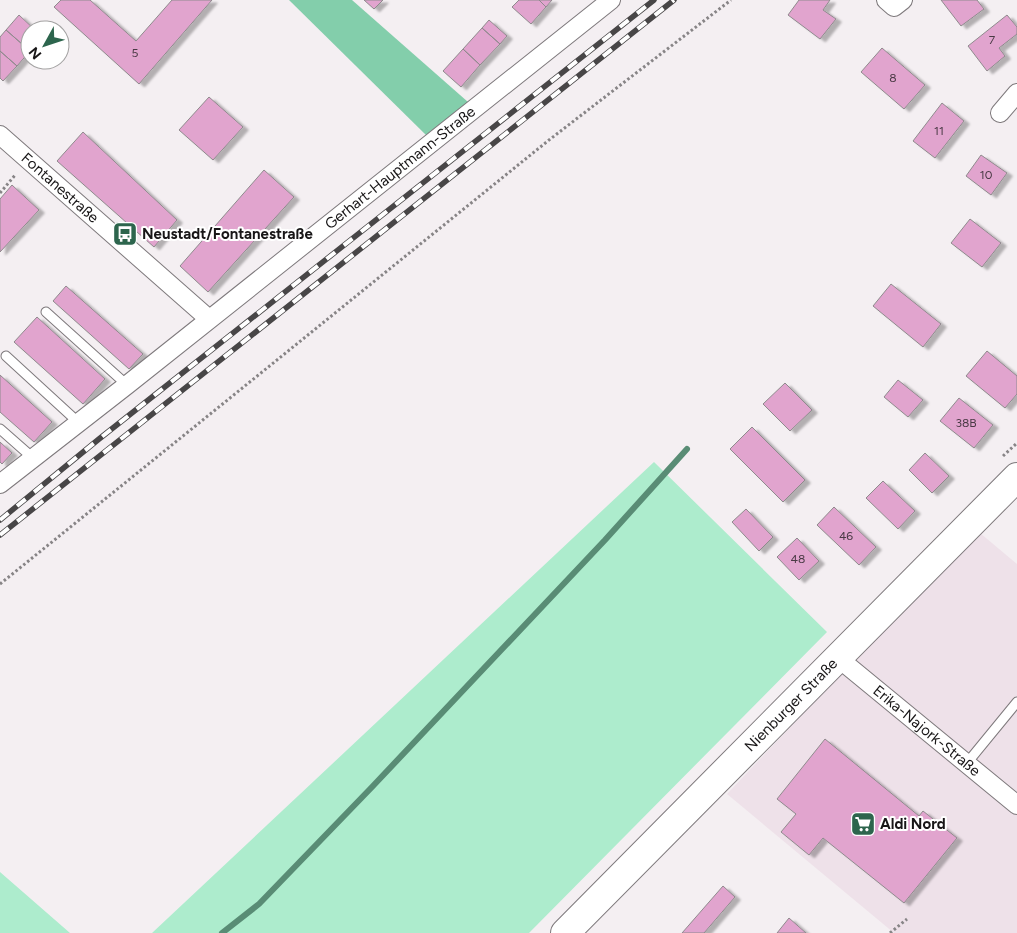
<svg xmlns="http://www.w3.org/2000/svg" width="1017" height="933" font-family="Figtree,sans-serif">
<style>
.built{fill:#eee1e9}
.green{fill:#adeccd}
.forest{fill:#83ceab}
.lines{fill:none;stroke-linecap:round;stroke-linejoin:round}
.stream{stroke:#598c75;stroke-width:6}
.building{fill:#e1a4ce;stroke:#8f8a8d;filter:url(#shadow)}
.lane-casing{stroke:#7e797c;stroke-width:11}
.street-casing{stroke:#7e797c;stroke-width:20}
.primary-casing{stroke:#7e797c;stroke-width:30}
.path{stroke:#878486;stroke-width:3;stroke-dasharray:2.5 2.5;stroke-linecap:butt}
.lane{stroke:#fff;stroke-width:9}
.street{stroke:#fff;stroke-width:18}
.primary{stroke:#fff;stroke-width:28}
.rail-casing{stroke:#484647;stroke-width:5.5}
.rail{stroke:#fff;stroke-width:4;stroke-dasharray:11;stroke-linecap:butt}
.labels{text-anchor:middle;stroke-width:4;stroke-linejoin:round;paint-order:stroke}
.number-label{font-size:12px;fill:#4a3a45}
.street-label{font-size:15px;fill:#181617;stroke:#fff}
.poi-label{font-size:15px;font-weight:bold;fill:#181617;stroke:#fff;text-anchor:start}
</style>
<defs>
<filter id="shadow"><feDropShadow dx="5.5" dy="3" stdDeviation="1" flood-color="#0004"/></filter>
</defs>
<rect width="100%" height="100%" fill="#f4eff2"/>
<path class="built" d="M 980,533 L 1017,564 L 1017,933 L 894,933 L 727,794 L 859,654 Z"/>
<path class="green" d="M 654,462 L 827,632 L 529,933 L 152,933 Z
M 0,872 L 70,933 L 0,933 Z"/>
<path class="forest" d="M 289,0 L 352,0 L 468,102 L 426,135 Z"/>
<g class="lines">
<path class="stream" d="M 222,933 L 259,904 L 372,787 L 605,540 L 687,449"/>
</g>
<path class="building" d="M 61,0 L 90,0 L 136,41 L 172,0 L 212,0 L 139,84 L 54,7 Z
M 364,0 L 383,0 L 374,9 Z
M 519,0 L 539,0 L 546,7 L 531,24 L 512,7 Z
M 539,0 L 552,0 L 546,7 Z
M 799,0 L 830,0 L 823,10 L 836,19 L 820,39 L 788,15 Z
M 941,0 L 977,0 L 984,9 L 961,26 Z
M 19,15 L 35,30 L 30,30 L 30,51 L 6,30 Z
M 1007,15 L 1017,27 L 1017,34 L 999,48 L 1005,56 L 987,71 L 968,46 Z
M 489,20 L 507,36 L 500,44 L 482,28 Z
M 482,28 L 500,44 L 480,65 L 463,49 Z
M 6,30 L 30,51 L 17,66 L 0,51 L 0,37 Z
M 882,48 L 925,85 L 904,109 L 861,72 Z
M 463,49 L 480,65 L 461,87 L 443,71 Z
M 0,51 L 17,66 L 3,81 L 0,78 Z
M 209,97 L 243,127 L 213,160 L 179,130 Z
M 942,103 L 964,121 L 935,158 L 913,141 Z
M 83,132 L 177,220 L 154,247 L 57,161 Z
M 981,155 L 1007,173 L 991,195 L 966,176 Z
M 264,170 L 294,197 L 208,292 L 180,266 Z
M 12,185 L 39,210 L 0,252 L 0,199 Z
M 970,219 L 1001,243 L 982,267 L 951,243 Z
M 891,284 L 941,324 L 923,347 L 873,306 Z
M 66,286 L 143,354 L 129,369 L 53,301 Z
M 37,317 L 105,379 L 83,404 L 14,342 Z
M 987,351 L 1017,376 L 1017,394 L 1005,408 L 966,376 Z
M 0,375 L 52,422 L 34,442 L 0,412 Z
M 898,380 L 923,400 L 908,417 L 884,397 Z
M 785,383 L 812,410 L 790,431 L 763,404 Z
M 959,398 L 993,425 L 974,448 L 940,421 Z
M 752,427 L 805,480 L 783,502 L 730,449 Z
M 0,442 L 12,453 L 2,464 L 0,462 Z
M 925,453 L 949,476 L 932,493 L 909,470 Z
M 883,481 L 915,511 L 898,529 L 866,498 Z
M 834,507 L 876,547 L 859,565 L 817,525 Z
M 746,509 L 773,537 L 759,551 L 732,522 Z
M 797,538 L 819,561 L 799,580 L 777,557 Z
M 825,739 L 919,816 L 923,811 L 957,838 L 904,903 L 823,838 L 809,855 L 781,832 L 796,814 L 777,799 Z
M 723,886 L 735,897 L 704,933 L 682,933 Z
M 789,918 L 806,933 L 777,933 Z"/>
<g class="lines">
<defs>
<path id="lane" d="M 46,312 L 127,385
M 6,356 L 79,423
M 0,429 L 33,458
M 967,763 L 1017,702"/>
<g id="street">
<path d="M 886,0 L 894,7 L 903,0"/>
<path d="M 1000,113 L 1017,93"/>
<path id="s1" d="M 0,135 L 209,319"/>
<path id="s2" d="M 0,484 L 127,385 L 611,0"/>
<path id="s3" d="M 837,657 L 1017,805"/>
</g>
<g id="primary">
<path id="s4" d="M 565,933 L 1017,477"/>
</g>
</defs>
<use href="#lane" class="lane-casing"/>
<use href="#street" class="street-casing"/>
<use href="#primary" class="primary-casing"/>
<path class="path" d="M 0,193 L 16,174
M 1003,456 L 1017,443
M 0,584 L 549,140 L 731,0
M 890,933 L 907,919"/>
<use href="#lane" class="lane"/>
<use href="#street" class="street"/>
<use href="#primary" class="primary"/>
<defs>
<path id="rail" d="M 0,520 L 99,439 L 654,0
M 0,535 L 674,0"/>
</defs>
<use href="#rail" class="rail-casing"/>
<use href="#rail" class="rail"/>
</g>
<defs>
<symbol id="bus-square" viewBox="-11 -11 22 22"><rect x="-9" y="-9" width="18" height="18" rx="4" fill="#2d654d" stroke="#fff"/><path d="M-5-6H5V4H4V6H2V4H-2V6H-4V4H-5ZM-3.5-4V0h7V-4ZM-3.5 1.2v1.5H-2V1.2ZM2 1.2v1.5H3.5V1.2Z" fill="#fff"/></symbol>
<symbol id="supermarket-square" viewBox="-11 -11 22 22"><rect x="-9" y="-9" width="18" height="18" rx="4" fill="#2d654d" stroke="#fff"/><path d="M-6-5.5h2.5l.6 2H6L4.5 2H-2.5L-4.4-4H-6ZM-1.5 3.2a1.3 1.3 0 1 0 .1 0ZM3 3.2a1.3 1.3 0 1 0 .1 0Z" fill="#fff"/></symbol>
</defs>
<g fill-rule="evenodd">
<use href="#bus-square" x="111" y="220" width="28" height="28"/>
<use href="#supermarket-square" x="849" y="810" width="28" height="28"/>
</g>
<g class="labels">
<g class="number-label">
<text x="992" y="44">7</text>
<text x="135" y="57">5</text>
<text x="893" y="82">8</text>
<text x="939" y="135">11</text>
<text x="986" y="179">10</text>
<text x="966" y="427">38B</text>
<text x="846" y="540">46</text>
<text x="798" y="563">48</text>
</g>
<g class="street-label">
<text dy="5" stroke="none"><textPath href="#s2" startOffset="510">Gerhart-Hauptmann-Straße</textPath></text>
<text dy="5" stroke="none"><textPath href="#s1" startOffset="80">Fontanestraße</textPath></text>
<text dy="5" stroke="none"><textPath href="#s4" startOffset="321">Nienburger Straße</textPath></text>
<text dy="5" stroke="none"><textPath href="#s3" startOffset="116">Erika-Najork-Straße</textPath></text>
</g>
<g class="poi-label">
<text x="142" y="239">Neustadt/Fontanestraße</text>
<text x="880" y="829">Aldi Nord</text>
</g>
</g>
<g transform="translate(45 45) rotate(230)"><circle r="24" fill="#ffffff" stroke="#a3a2a2"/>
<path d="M0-4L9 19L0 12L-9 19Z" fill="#2d654d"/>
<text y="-8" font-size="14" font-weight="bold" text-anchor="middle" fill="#181617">N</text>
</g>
</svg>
